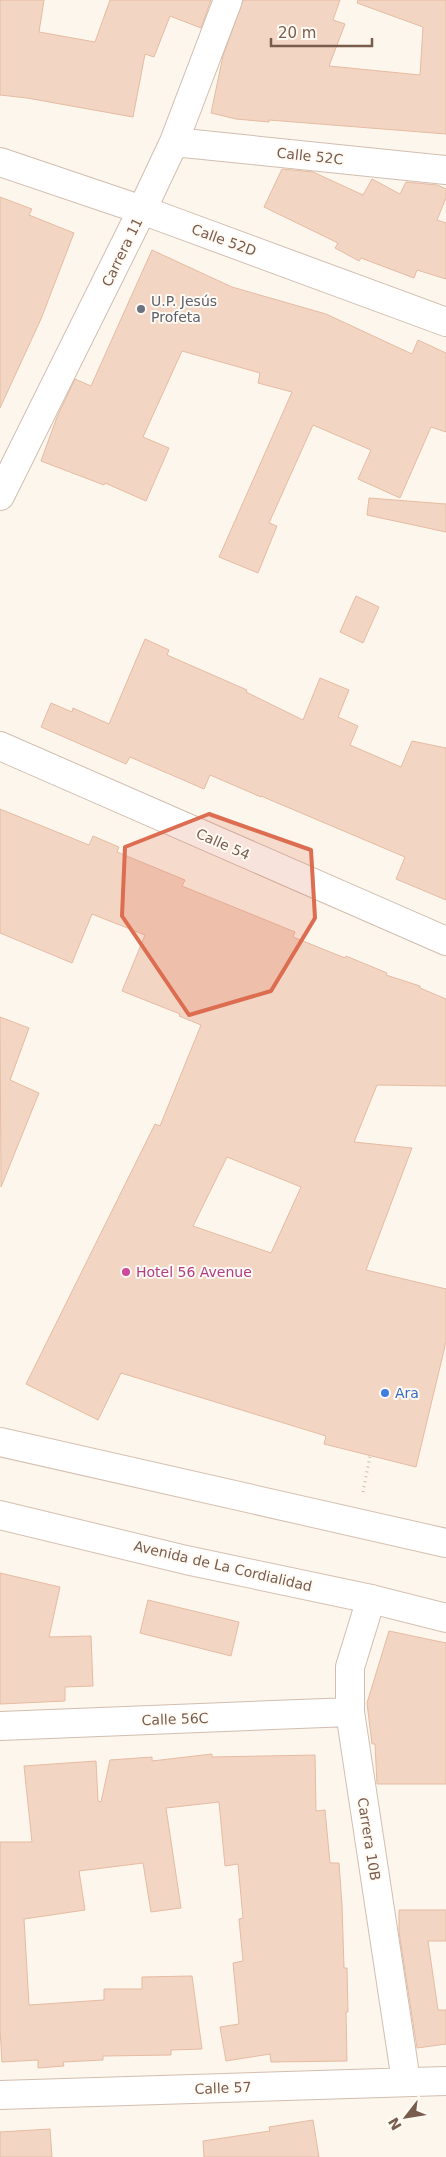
<svg xmlns="http://www.w3.org/2000/svg" width="446" height="2157" font-family="'DejaVu Sans',sans-serif">
<style>
.building{fill:#f3d5c3;stroke:#e6bba3;fill-rule:evenodd}
.lines{fill:none;stroke-linecap:round;stroke-linejoin:round}
.minor-casing{stroke:#d1beb0;stroke-width:30}
.secondary-casing{stroke:#d6c0b0;stroke-width:30}
.path{stroke:#d9b8a5;stroke-width:3;stroke-dasharray:1 4;stroke-linecap:butt}
.minor{stroke:#fff;stroke-width:28}
.secondary{stroke:#fff;stroke-width:28}
.marked{fill:#dc6d51;fill-opacity:0.2;stroke:#dc6d51;stroke-width:4;stroke-linejoin:round}
.worship-dot{fill:#6b7280;stroke:#fffaf3;stroke-width:2}
.hotel-dot{fill:#d1479c;stroke:#fffaf3;stroke-width:2}
.shop-dot{fill:#3f7fe0;stroke:#fffaf3;stroke-width:2}
.labels{text-anchor:middle;stroke-width:4;stroke-linejoin:round;paint-order:stroke}
.street-label{font-size:14px;fill:#7a5c4d;stroke:#fffaf3}
.worship-label{font-size:14px;fill:#5b616d;stroke:#fffaf3;text-anchor:start}
.hotel-label{font-size:14px;fill:#b23c85;stroke:#fffaf3;text-anchor:start}
.shop-label{font-size:14px;fill:#366cbe;stroke:#fffaf3;text-anchor:start}
</style>
<rect width="100%" height="100%" fill="#fdf6ec"/>
<path class="building" d="M 0,0 L 44,0 L 39,32 L 95,42 L 110,0 L 211,0 L 201,28 L 170,16 L 154,57 L 145,54 L 133,117 L 27,98 L 0,95 Z
M 243,0 L 340,0 L 333,20 L 345,24 L 329,66 L 420,75 L 423,27 L 357,3 L 358,0 L 446,0 L 446,134 L 269,120 L 269,122 L 236,119 L 211,113 L 223,56 Z
M 282,169 L 313,172 L 363,195 L 372,179 L 400,194 L 406,182 L 437,185 L 446,189 L 446,198 L 437,220 L 446,223 L 446,279 L 417,270 L 414,278 L 361,258 L 359,261 L 335,248 L 338,243 L 264,207 Z
M 0,197 L 32,209 L 29,215 L 74,233 L 41,319 L 0,408 Z
M 152,250 L 232,287 L 326,314 L 412,354 L 418,340 L 446,353 L 446,432 L 431,427 L 400,498 L 358,479 L 371,450 L 313,425 L 269,523 L 277,526 L 258,573 L 219,557 L 292,392 L 258,383 L 260,373 L 182,351 L 143,437 L 169,448 L 146,501 L 105,483 L 104,485 L 41,461 L 57,417 L 75,379 L 91,386 Z
M 369,498 L 446,504 L 446,532 L 367,515 Z
M 356,596 L 379,607 L 363,643 L 340,632 Z
M 145,639 L 169,650 L 167,655 L 247,690 L 246,692 L 303,720 L 320,678 L 349,690 L 338,717 L 358,726 L 350,745 L 401,767 L 412,741 L 446,748 L 446,900 L 396,879 L 405,857 L 261,796 L 261,797 L 210,775 L 204,789 L 130,757 L 126,764 L 41,727 L 51,703 L 72,712 L 73,708 L 109,724 Z
M 0,809 L 89,845 L 93,836 L 119,847 L 117,852 L 185,880 L 182,886 L 295,932 L 293,937 L 345,958 L 346,956 L 387,973 L 386,975 L 420,986 L 420,988 L 446,999 L 446,1086 L 377,1085 L 354,1142 L 412,1148 L 366,1270 L 446,1289 L 446,1342 L 416,1467 L 324,1444 L 326,1436 L 121,1373 L 98,1420 L 26,1384 L 155,1124 L 160,1126 L 201,1025 L 179,1016 L 180,1014 L 122,991 L 145,935 L 92,914 L 72,963 L 0,933 ZM 227,1157 L 301,1187 L 271,1253 L 193,1226 Z
M 0,1017 L 29,1028 L 10,1080 L 39,1093 L 1,1187 Z
M 0,1573 L 60,1587 L 49,1637 L 91,1636 L 93,1686 L 65,1687 L 65,1701 L 0,1704 Z
M 148,1600 L 239,1622 L 231,1656 L 140,1633 Z
M 389,1631 L 446,1643 L 446,1784 L 377,1784 L 375,1744 L 372,1744 L 367,1703 Z
M 212,1754 L 212,1757 L 315,1755 L 316,1811 L 325,1810 L 330,1863 L 339,1863 L 342,1905 L 344,1968 L 347,1968 L 348,2012 L 346,2012 L 347,2061 L 271,2062 L 270,2054 L 226,2061 L 220,2027 L 239,2024 L 233,1963 L 243,1961 L 239,1919 L 243,1918 L 238,1864 L 225,1866 L 219,1802 L 166,1808 L 181,1908 L 151,1912 L 143,1863 L 79,1871 L 85,1910 L 24,1919 L 29,2005 L 104,2000 L 104,1989 L 142,1989 L 142,1977 L 192,1976 L 202,2049 L 171,2050 L 171,2055 L 103,2056 L 103,2060 L 63,2062 L 64,2066 L 38,2068 L 38,2060 L 2,2062 L 0,2029 L 0,1842 L 32,1842 L 24,1766 L 96,1761 L 98,1801 L 101,1802 L 110,1760 L 152,1757 L 152,1761 Z
M 399,1910 L 446,1910 L 446,1941 L 428,1941 L 438,2010 L 446,2010 L 446,2044 L 417,2048 L 399,1932 Z
M 313,2120 L 319,2157 L 204,2157 L 203,2141 L 270,2131 L 269,2127 Z
M 50,2129 L 52,2157 L 0,2157 L 0,2132 Z"/>
<g class="lines">
<defs>
<path id="minor" d="M 174,142 L 446,170
M 0,162 L 142,210 L 446,322
M 0,496 L 142,210 L 174,142 L 228,0
M 0,746 L 446,941
M 371,1599 L 350,1667 L 350,1712 L 406,2081
M 0,1726 L 350,1712
M 0,2095 L 446,2081"/>
<path id="secondary" d="M 0,1442 L 446,1543
M 0,1515 L 186,1560 L 371,1599 L 446,1618"/>
</defs>
<use href="#minor" class="minor-casing"/>
<use href="#secondary" class="secondary-casing"/>
<path class="path" d="M 363,1492 L 370,1456"/>
<use href="#minor" class="minor"/>
<use href="#secondary" class="secondary"/>
</g>
<path class="marked" d="M 209,814 L 311,850 L 315,918 L 271,991 L 189,1015 L 122,916 L 125,847 Z"/>
<circle class="worship-dot" cx="141" cy="309" r="5"/>
<circle class="hotel-dot" cx="126" cy="1272" r="5"/>
<circle class="shop-dot" cx="385" cy="1393" r="5"/>
<g class="labels">
<g class="street-label">
<text transform="translate(310 156) rotate(6)" y="5">Calle 52C</text>
<text transform="translate(224 240) rotate(20)" y="5">Calle 52D</text>
<text transform="translate(122 252) rotate(-64)" y="5">Carrera 11</text>
<text transform="translate(223 844) rotate(24)" y="5">Calle 54</text>
<text transform="translate(223 1566) rotate(13)" y="5">Avenida de La Cordialidad</text>
<text transform="translate(175 1719) rotate(-2)" y="5">Calle 56C</text>
<text transform="translate(369 1839) rotate(81)" y="5">Carrera 10B</text>
<text transform="translate(223 2088) rotate(-2)" y="5">Calle 57</text>
</g>
<g class="worship-label">
<text x="151" y="306">U.P. Jesús<tspan x="151" dy="16">Profeta</tspan></text>
</g>
<g class="hotel-label">
<text x="136" y="1277">Hotel 56 Avenue</text>
</g>
<g class="shop-label">
<text x="395" y="1398">Ara</text>
</g>
</g>
<g transform="translate(406 2117) rotate(239)" stroke="#fffaf3" stroke-width="4" paint-order="stroke">
<path d="M0-4L9 19L0 12L-9 19Z" fill="#7a5c4d"/>
<text y="-8" font-size="14" font-weight="bold" text-anchor="middle" fill="#7a5c4d">N</text>
</g>
<path d="M271 38v8h101v-8" fill="none" stroke="#7a5c4d" stroke-width="2.5"/>
<text x="278" y="38" font-size="15" fill="#7a5c4d" stroke="#fffaf3" stroke-width="4" paint-order="stroke">20 m</text>
</svg>
